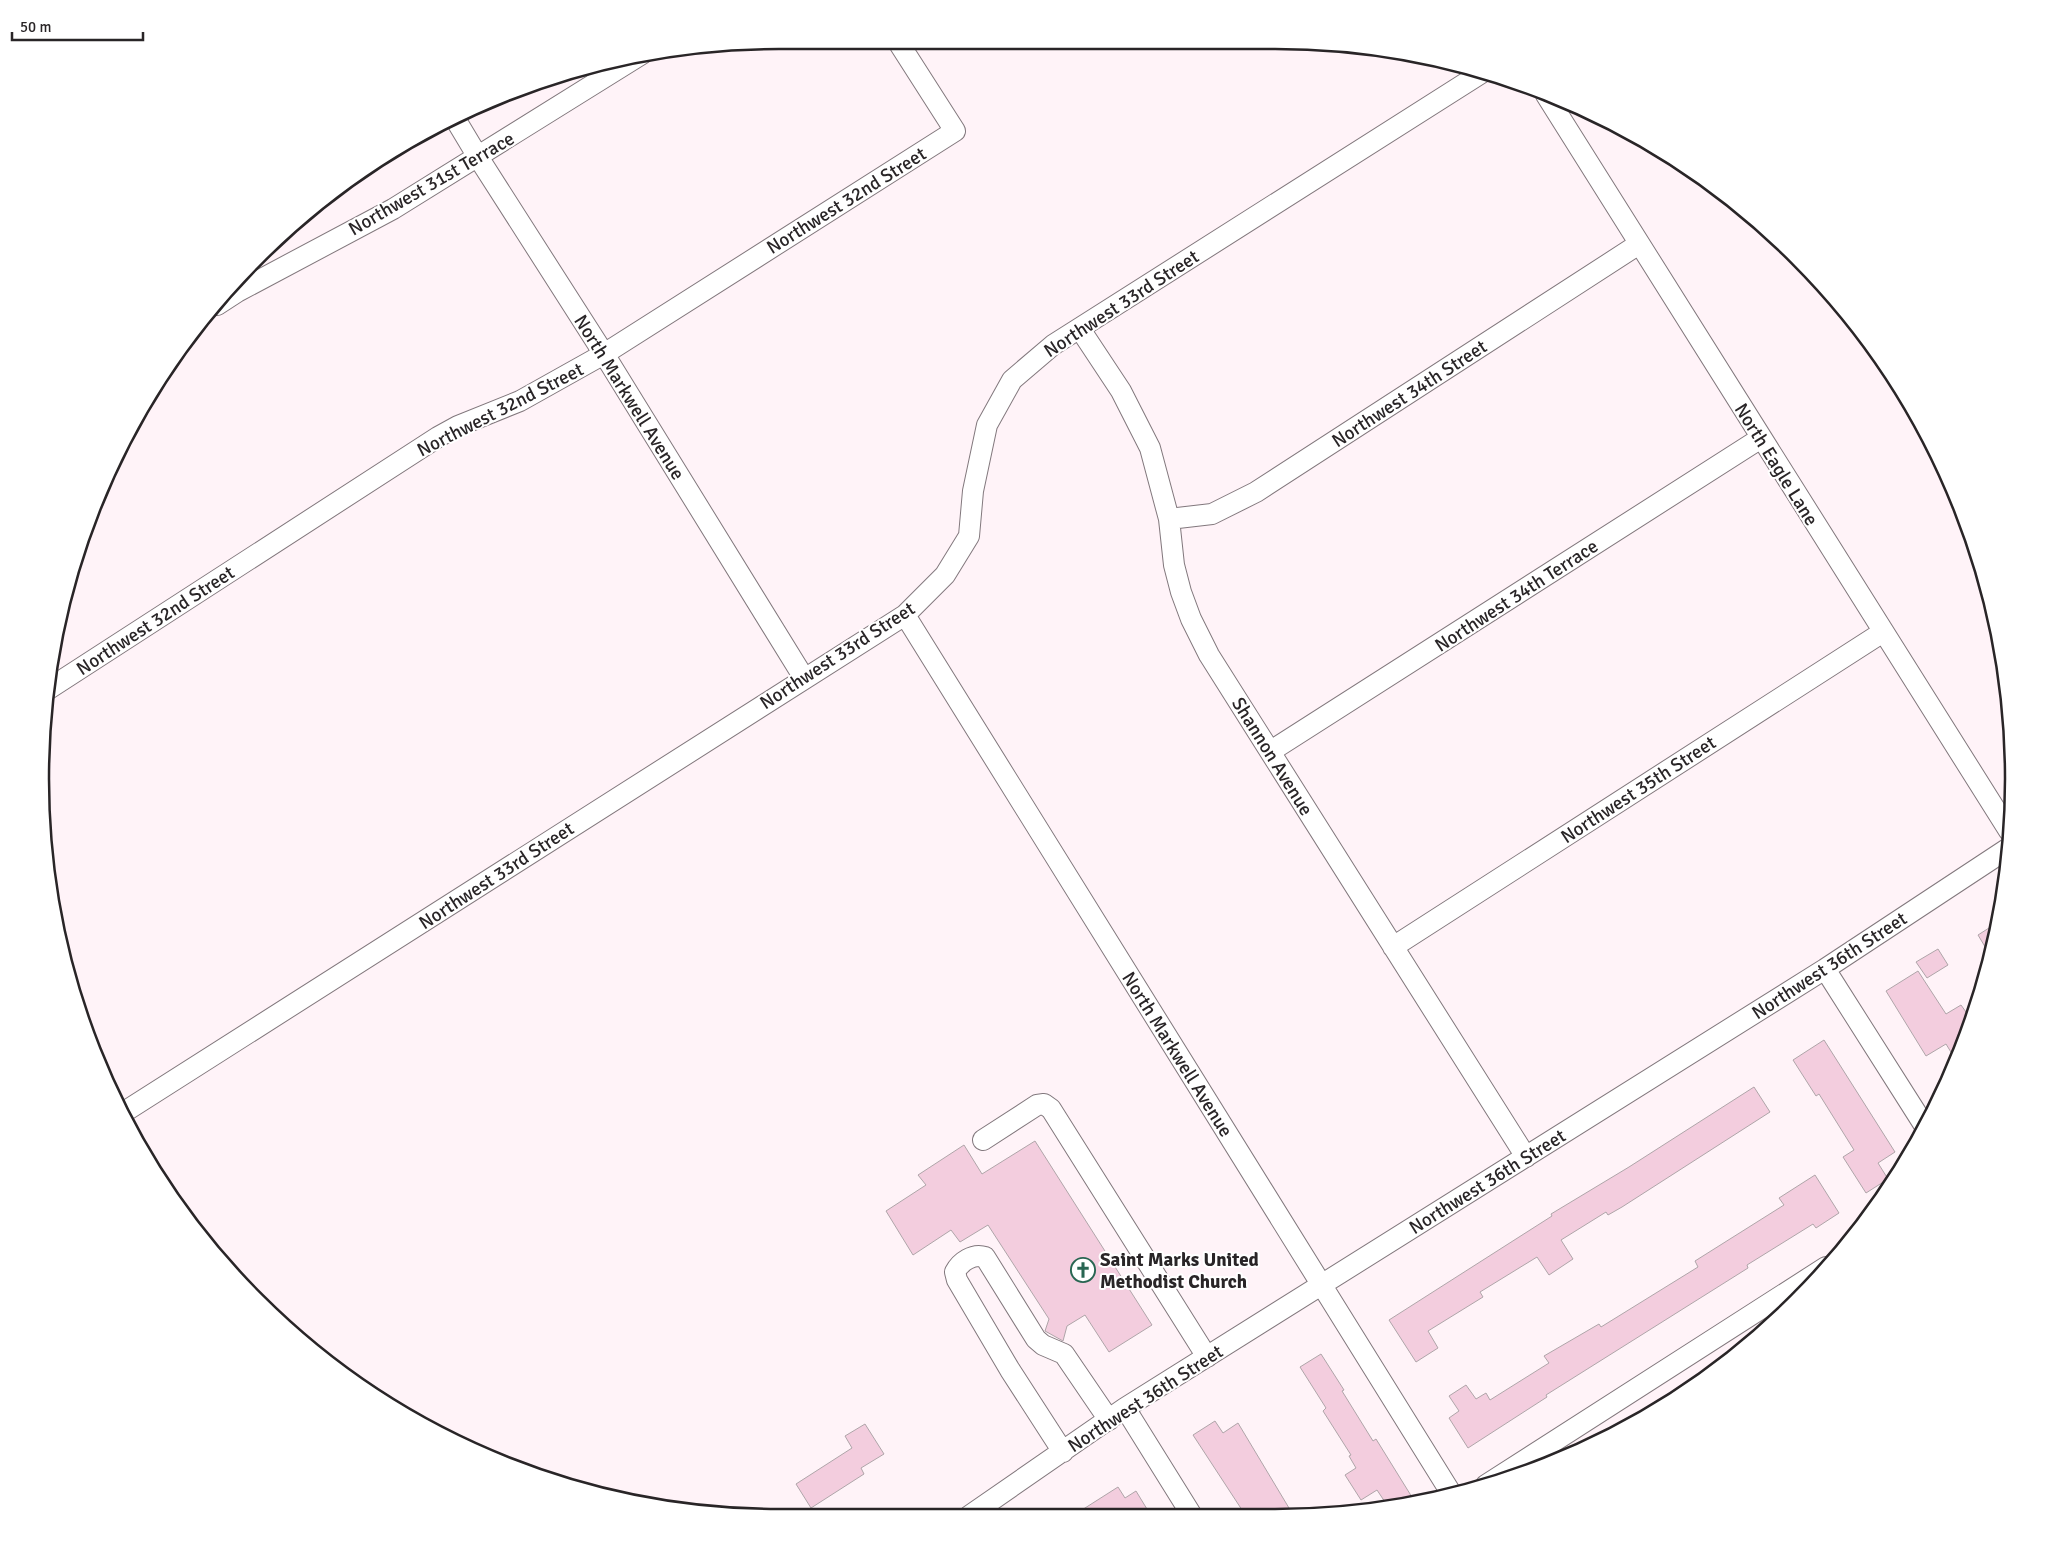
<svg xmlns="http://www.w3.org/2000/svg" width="2054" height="1558" font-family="Signika,sans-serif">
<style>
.building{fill:#f3cdde;stroke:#afa5a9}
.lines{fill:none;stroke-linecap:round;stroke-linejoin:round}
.minor-casing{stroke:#82787d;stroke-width:22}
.minor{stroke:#fff;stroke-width:20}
.labels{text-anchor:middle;stroke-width:4;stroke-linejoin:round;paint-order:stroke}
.street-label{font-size:19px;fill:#292527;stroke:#fff}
.poi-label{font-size:19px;font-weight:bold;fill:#292527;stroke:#fff;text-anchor:start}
.rim{fill:none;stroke:#292527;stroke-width:2.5}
</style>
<rect width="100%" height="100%" fill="#fff3f8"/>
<path class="building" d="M 2000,921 L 2000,923 L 1990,955 L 1978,935 Z
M 1938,949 L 1948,965 L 1927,978 L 1916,962 Z
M 1918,971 L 1946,1014 L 1961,1005 L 1971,1019 L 1957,1062 L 1946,1044 L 1926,1056 L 1886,991 Z
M 1824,1040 L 1895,1152 L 1878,1163 L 1888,1179 L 1866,1193 L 1843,1157 L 1854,1150 L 1819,1094 L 1816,1096 L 1793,1060 Z
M 1754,1087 L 1770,1112 L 1622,1207 L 1608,1215 L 1606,1212 L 1561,1240 L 1573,1259 L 1549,1275 L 1537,1257 L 1480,1292 L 1483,1297 L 1428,1331 L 1438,1348 L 1416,1362 L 1389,1320 L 1552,1216 L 1551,1214 L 1629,1167 Z
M 1035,1141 L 1152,1325 L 1109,1352 L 1085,1315 L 1067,1326 L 1063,1341 L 1045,1331 L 1049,1319 L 988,1225 L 960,1242 L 951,1230 L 913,1255 L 886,1211 L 926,1185 L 918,1175 L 964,1145 L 982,1174 Z
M 1815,1175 L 1839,1213 L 1816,1228 L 1813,1224 L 1747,1265 L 1748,1268 L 1546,1395 L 1547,1397 L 1468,1448 L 1449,1418 L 1459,1411 L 1449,1396 L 1466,1385 L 1476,1399 L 1486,1393 L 1490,1400 L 1549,1363 L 1544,1356 L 1599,1324 L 1601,1327 L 1698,1267 L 1695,1261 L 1784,1205 L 1779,1198 Z
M 1321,1354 L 1344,1390 L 1342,1391 L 1373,1441 L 1376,1439 L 1415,1502 L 1389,1508 L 1377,1490 L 1361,1500 L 1345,1475 L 1356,1468 L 1349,1456 L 1351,1455 L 1323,1411 L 1326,1408 L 1300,1367 Z
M 1215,1421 L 1223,1433 L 1238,1423 L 1292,1513 L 1244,1513 L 1193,1435 Z
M 865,1424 L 884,1454 L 861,1468 L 864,1474 L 811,1508 L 796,1484 L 852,1448 L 845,1436 Z
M 1118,1487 L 1125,1498 L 1136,1491 L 1150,1514 L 1074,1515 Z"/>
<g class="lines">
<defs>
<path id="minor" d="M 1546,95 L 2009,831
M 454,117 L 478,157 L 604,354 L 804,678
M 217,305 L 237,292 L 393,209 L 642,54
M 1080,329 L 1121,391 L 1150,448 L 1169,519 L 1174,565 L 1181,592 L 1191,619 L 1209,655 L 1526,1157
M 1169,519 L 1212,514 L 1256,492 L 1639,244
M 905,615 L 1451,1493
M 47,690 L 438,437 L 458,426 L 520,401 L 604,354 L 955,131 L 900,45
M 1271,751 L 1761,438
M 1393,947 L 1883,632
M 1825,969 L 1924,1125
M 121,1114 L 905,615 L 945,575 L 969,536 L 973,491 L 987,425 L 1012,380 L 1053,345 L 1483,72
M 983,1140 L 1037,1105 L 1044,1104 L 1051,1109 L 1207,1357
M 1125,1408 L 1191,1514
M 1063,1452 L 1010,1370 L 957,1280 L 955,1272 C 960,1262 973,1253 985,1257 L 1036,1339 L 1043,1345 L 1064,1354 L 1109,1420
M 1486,1485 L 1826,1267
M 969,1516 L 1125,1408 L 1825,969 L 2007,849"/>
</defs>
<use href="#minor" class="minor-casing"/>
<use href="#minor" class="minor"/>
</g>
<defs>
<symbol id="church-ring" viewBox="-11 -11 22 22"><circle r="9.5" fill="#fff" stroke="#286652" stroke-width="1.5"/><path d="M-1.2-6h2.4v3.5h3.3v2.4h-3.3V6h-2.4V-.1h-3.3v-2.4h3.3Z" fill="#286652"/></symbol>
</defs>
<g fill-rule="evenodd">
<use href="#church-ring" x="1069" y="1256" width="28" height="28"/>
</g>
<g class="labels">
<g class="street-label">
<text transform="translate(431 183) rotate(-30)" y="7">Northwest 31st Terrace</text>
<text transform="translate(846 200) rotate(-32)" y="7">Northwest 32nd Street</text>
<text transform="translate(1121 303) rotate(-33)" y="7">Northwest 33rd Street</text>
<text transform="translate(1409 393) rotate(-33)" y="7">Northwest 34th Street</text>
<text transform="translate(630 397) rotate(58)" y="7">North Markwell Avenue</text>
<text transform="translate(500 409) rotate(-27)" y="7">Northwest 32nd Street</text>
<text transform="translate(1777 464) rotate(58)" y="7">North Eagle Lane</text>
<text transform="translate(1516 595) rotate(-33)" y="7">Northwest 34th Terrace</text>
<text transform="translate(155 620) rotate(-33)" y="7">Northwest 32nd Street</text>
<text transform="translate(837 655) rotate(-33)" y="7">Northwest 33rd Street</text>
<text transform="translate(1273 756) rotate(58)" y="7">Shannon Avenue</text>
<text transform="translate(1638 789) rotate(-33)" y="7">Northwest 35th Street</text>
<text transform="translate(496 875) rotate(-33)" y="7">Northwest 33rd Street</text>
<text transform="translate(1829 965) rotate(-33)" y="7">Northwest 36th Street</text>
<text transform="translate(1178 1054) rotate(58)" y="7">North Markwell Avenue</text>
<text transform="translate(1487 1181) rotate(-32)" y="7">Northwest 36th Street</text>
<text transform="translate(1145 1398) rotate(-33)" y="7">Northwest 36th Street</text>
</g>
<g class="poi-label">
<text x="1100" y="1266">Saint Marks United<tspan x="1100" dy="22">Methodist Church</tspan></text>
</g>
</g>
<path d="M0 0H2054V1558H0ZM779 49H1275A730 730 0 0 1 2005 779V779A730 730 0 0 1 1275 1509H779A730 730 0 0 1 49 779V779A730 730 0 0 1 779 49Z" fill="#fff" fill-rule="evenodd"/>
<path class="rim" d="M779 49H1275A730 730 0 0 1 2005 779V779A730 730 0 0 1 1275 1509H779A730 730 0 0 1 49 779V779A730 730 0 0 1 779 49Z"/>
<path d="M12 32v8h131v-8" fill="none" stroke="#292527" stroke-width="2.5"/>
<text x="20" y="32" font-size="15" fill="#292527" stroke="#ffffff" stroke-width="4" paint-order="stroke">50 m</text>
</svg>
